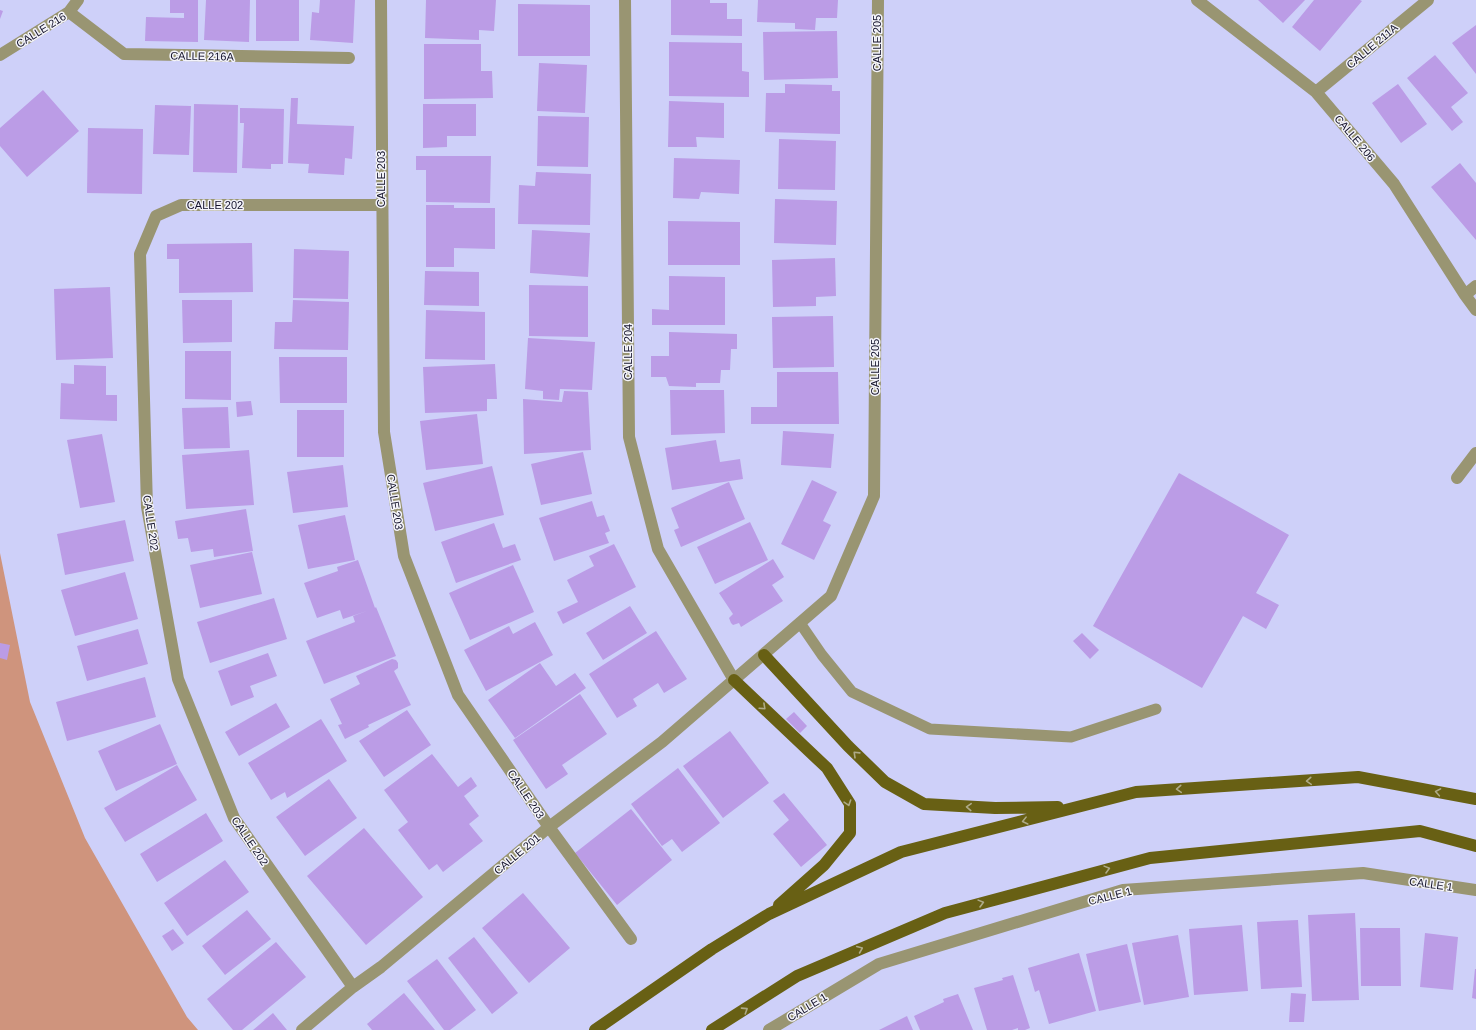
<svg xmlns="http://www.w3.org/2000/svg" width="1476" height="1030" font-family="Arial,sans-serif">
<style>
.green{fill:#cf947d}
.building{fill:#bb9ce6}
.lines{fill:none;stroke-linecap:round;stroke-linejoin:round}
.lane{stroke:#999572;stroke-width:11}
.street{stroke:#999572;stroke-width:12}
.primary{stroke:#686014;stroke-width:12}
.oneway{stroke:#aeaa88}
.labels{text-anchor:middle;stroke-width:3;stroke-linejoin:round;paint-order:stroke}
.street-label{font-size:11px;fill:#13122a;stroke:#f4f4fb}
</style>
<rect width="100%" height="100%" fill="#ced0f9"/>
<path class="green" d="M 0,553 L 30,702 L 85,838 L 187,1017 L 198,1030 L 0,1030 Z"/>
<path class="building" d="M 170,0 L 198,0 L 198,42 L 145,41 L 146,17 L 184,18 L 184,13 L 170,13 Z
M 206,0 L 250,0 L 249,42 L 204,40 Z
M 256,0 L 299,0 L 299,41 L 256,41 Z
M 320,0 L 355,0 L 353,43 L 310,40 L 312,12 L 319,13 Z
M 426,0 L 496,0 L 494,31 L 479,30 L 479,40 L 425,38 Z
M 671,0 L 710,0 L 710,3 L 727,3 L 727,19 L 742,19 L 742,36 L 671,35 Z
M 758,0 L 838,0 L 837,18 L 816,18 L 815,30 L 795,29 L 795,23 L 757,22 Z
M 1258,0 L 1305,0 L 1283,23 Z
M 1314,0 L 1360,0 L 1362,1 L 1320,51 L 1292,27 Z
M 518,4 L 590,5 L 590,56 L 518,56 Z
M 0,10 L 3,11 L 0,19 Z
M 1476,25 L 1476,74 L 1452,43 Z
M 837,31 L 838,78 L 764,80 L 763,32 Z
M 669,42 L 742,43 L 742,71 L 749,72 L 749,97 L 669,96 Z
M 424,44 L 481,44 L 481,71 L 492,71 L 493,98 L 424,99 Z
M 1435,55 L 1468,93 L 1451,107 L 1463,122 L 1452,131 L 1407,78 Z
M 539,63 L 587,65 L 585,113 L 537,111 Z
M 785,84 L 832,85 L 832,91 L 840,91 L 840,134 L 765,132 L 766,93 L 785,93 Z
M 1398,84 L 1427,124 L 1401,143 L 1372,103 Z
M 43,90 L 79,131 L 27,177 L 0,146 L 0,128 Z
M 291,98 L 298,98 L 297,124 L 354,126 L 352,159 L 345,158 L 344,175 L 308,173 L 309,164 L 288,163 Z
M 669,101 L 724,103 L 724,138 L 696,137 L 697,147 L 668,147 Z
M 194,104 L 238,105 L 237,173 L 193,172 Z
M 423,104 L 476,104 L 476,136 L 447,136 L 447,147 L 423,148 Z
M 155,105 L 191,106 L 189,155 L 153,154 Z
M 240,108 L 284,109 L 283,164 L 271,164 L 271,169 L 242,168 L 244,123 L 240,123 Z
M 538,116 L 589,117 L 588,167 L 537,166 Z
M 88,128 L 143,129 L 142,194 L 87,193 Z
M 779,139 L 836,141 L 835,190 L 778,189 Z
M 416,156 L 491,156 L 490,203 L 426,202 L 426,170 L 416,170 Z
M 674,158 L 740,160 L 739,194 L 701,192 L 699,199 L 673,198 Z
M 1460,163 L 1476,183 L 1476,240 L 1431,187 Z
M 536,172 L 591,174 L 590,225 L 518,224 L 519,185 L 535,186 Z
M 775,199 L 837,201 L 836,245 L 774,243 Z
M 426,205 L 454,205 L 454,208 L 495,208 L 495,249 L 454,248 L 454,267 L 426,267 Z
M 668,221 L 740,222 L 740,265 L 668,265 Z
M 532,230 L 590,233 L 588,277 L 530,273 Z
M 252,243 L 253,292 L 179,293 L 179,259 L 167,259 L 167,244 Z
M 294,249 L 349,251 L 348,299 L 293,298 Z
M 835,258 L 836,296 L 816,297 L 816,306 L 773,307 L 772,260 Z
M 425,271 L 479,272 L 479,306 L 424,305 Z
M 669,276 L 725,277 L 725,325 L 652,325 L 652,309 L 669,310 Z
M 529,285 L 588,286 L 588,337 L 529,336 Z
M 110,287 L 113,358 L 56,360 L 54,289 Z
M 182,300 L 232,300 L 232,342 L 183,343 Z
M 293,300 L 349,302 L 348,350 L 274,349 L 275,322 L 292,322 Z
M 426,310 L 485,312 L 485,360 L 425,359 Z
M 833,316 L 834,367 L 773,368 L 772,317 Z
M 669,332 L 737,334 L 737,349 L 731,349 L 730,370 L 721,370 L 720,383 L 696,383 L 696,387 L 669,386 L 666,377 L 651,377 L 651,356 L 669,356 Z
M 528,338 L 595,342 L 592,390 L 560,389 L 559,400 L 543,399 L 543,391 L 525,389 Z
M 185,351 L 231,351 L 231,400 L 185,399 Z
M 279,357 L 347,357 L 347,403 L 280,403 Z
M 495,364 L 497,399 L 487,399 L 487,411 L 425,413 L 423,367 Z
M 74,365 L 106,366 L 106,395 L 117,395 L 117,421 L 60,419 L 61,383 L 74,384 Z
M 777,372 L 838,372 L 839,424 L 751,424 L 751,407 L 777,407 Z
M 670,390 L 724,390 L 725,433 L 671,435 Z
M 564,391 L 588,392 L 591,450 L 524,454 L 523,399 L 562,402 Z
M 251,401 L 253,415 L 237,417 L 236,402 Z
M 228,407 L 230,448 L 184,449 L 182,408 Z
M 297,410 L 344,410 L 344,457 L 297,457 Z
M 477,414 L 483,464 L 426,470 L 420,421 Z
M 783,431 L 834,434 L 831,468 L 781,465 Z
M 102,434 L 115,502 L 80,508 L 67,440 Z
M 716,440 L 720,462 L 740,459 L 743,479 L 672,490 L 665,448 Z
M 249,450 L 254,505 L 186,509 L 182,455 Z
M 583,452 L 592,494 L 541,505 L 531,464 Z
M 343,465 L 348,507 L 293,513 L 287,472 Z
M 492,466 L 504,515 L 435,531 L 423,483 Z
M 1179,473 L 1289,535 L 1256,593 L 1279,605 L 1266,629 L 1243,616 L 1202,688 L 1093,626 Z
M 812,480 L 837,492 L 823,521 L 831,525 L 814,560 L 781,544 Z
M 729,482 L 745,519 L 681,547 L 674,530 L 679,528 L 671,508 Z
M 592,501 L 597,517 L 604,515 L 610,531 L 605,533 L 609,543 L 554,561 L 539,518 Z
M 246,509 L 253,551 L 214,557 L 213,549 L 191,552 L 188,538 L 178,539 L 175,521 Z
M 345,515 L 355,560 L 308,569 L 298,525 Z
M 125,520 L 134,561 L 65,575 L 57,534 Z
M 750,522 L 768,560 L 715,584 L 697,547 Z
M 494,523 L 503,548 L 515,544 L 521,560 L 456,583 L 441,542 Z
M 614,544 L 636,587 L 563,624 L 557,612 L 578,602 L 567,580 L 594,566 L 589,556 Z
M 252,552 L 262,594 L 200,608 L 190,565 Z
M 773,559 L 784,577 L 772,585 L 783,601 L 741,627 L 739,623 L 733,625 L 731,623 L 729,618 L 733,614 L 719,593 Z
M 358,560 L 375,608 L 376,607 L 396,656 L 324,684 L 306,641 L 355,622 L 353,616 L 367,611 L 343,619 L 340,610 L 317,618 L 304,583 L 338,571 L 337,567 Z
M 513,565 L 534,612 L 470,640 L 449,593 Z
M 125,572 L 138,619 L 75,636 L 61,590 Z
M 274,598 L 287,639 L 210,663 L 197,622 Z
M 630,606 L 647,633 L 603,660 L 586,633 Z
M 535,622 L 553,655 L 486,691 L 464,650 L 509,626 L 513,634 Z
M 138,629 L 148,664 L 87,681 L 77,646 Z
M 656,631 L 687,679 L 664,693 L 658,683 L 633,699 L 637,706 L 617,718 L 589,674 Z
M 1082,633 L 1099,650 L 1090,659 L 1073,641 Z
M 0,643 L 10,645 L 7,660 L 0,658 Z
M 268,653 L 277,676 L 250,686 L 254,697 L 231,706 L 218,671 Z
M 392,659 L 396,660 L 398,663 L 398,668 L 394,671 L 411,705 L 368,725 L 369,727 L 345,739 L 338,725 L 342,724 L 330,699 L 360,684 L 356,676 Z
M 540,663 L 556,686 L 575,673 L 586,688 L 515,738 L 488,700 Z
M 145,677 L 156,717 L 67,741 L 56,702 Z
M 580,694 L 607,734 L 562,765 L 568,774 L 546,789 L 513,740 Z
M 276,703 L 290,727 L 239,756 L 225,732 Z
M 407,710 L 431,745 L 384,777 L 359,741 Z
M 794,712 L 807,726 L 800,733 L 786,719 Z
M 321,719 L 347,761 L 287,798 L 285,792 L 271,800 L 248,763 Z
M 160,724 L 177,764 L 116,791 L 98,751 Z
M 730,731 L 769,783 L 723,818 L 683,766 Z
M 432,754 L 458,787 L 471,777 L 477,786 L 464,796 L 479,816 L 469,824 L 483,841 L 443,872 L 437,864 L 429,870 L 398,830 L 408,822 L 384,790 Z
M 177,765 L 197,800 L 125,842 L 104,808 Z
M 678,768 L 720,823 L 682,852 L 672,839 L 662,846 L 631,804 Z
M 329,779 L 357,818 L 305,856 L 276,817 Z
M 784,793 L 827,845 L 801,867 L 773,834 L 789,820 L 773,801 Z
M 631,809 L 672,860 L 617,905 L 575,853 Z
M 206,813 L 223,841 L 157,882 L 140,854 Z
M 364,828 L 423,897 L 366,945 L 307,876 Z
M 225,860 L 249,892 L 187,936 L 164,903 Z
M 523,893 L 570,948 L 529,983 L 482,928 Z
M 247,910 L 271,939 L 225,975 L 202,946 Z
M 1355,913 L 1359,1000 L 1312,1001 L 1308,915 Z
M 1298,920 L 1302,987 L 1261,989 L 1257,922 Z
M 1242,925 L 1248,991 L 1194,995 L 1189,929 Z
M 1360,928 L 1400,928 L 1401,986 L 1361,986 Z
M 173,929 L 184,943 L 172,951 L 162,936 Z
M 1425,933 L 1458,937 L 1453,990 L 1420,987 Z
M 1178,935 L 1189,997 L 1144,1005 L 1132,943 Z
M 474,937 L 518,993 L 492,1014 L 448,958 Z
M 276,942 L 306,977 L 242,1030 L 233,1030 L 207,999 Z
M 1127,944 L 1141,1002 L 1099,1011 L 1086,954 Z
M 1079,953 L 1096,1011 L 1049,1024 L 1039,990 L 1035,992 L 1028,968 Z
M 437,959 L 476,1010 L 450,1030 L 444,1030 L 407,981 Z
M 1475,969 L 1476,969 L 1476,999 L 1472,998 Z
M 1013,975 L 1030,1028 L 1025,1030 L 1018,1030 L 1018,1028 L 1012,1030 L 987,1030 L 974,988 L 1003,980 L 1002,978 Z
M 404,993 L 435,1030 L 372,1030 L 367,1024 Z
M 1291,993 L 1306,994 L 1304,1022 L 1289,1022 Z
M 958,994 L 973,1030 L 920,1030 L 914,1016 L 944,1002 L 943,999 Z
M 273,1013 L 287,1030 L 253,1030 Z
M 907,1016 L 913,1030 L 879,1030 Z"/>
<g class="lines">
<path class="lane" d="M 800,623 L 822,655 L 852,692 L 930,729 L 1071,737 L 1156,709"/>
<path class="street" d="M 381,0 L 384,432 L 404,556 L 458,695 L 549,827 L 631,939
M 625,0 L 629,437 L 658,549 L 734,680
M 1197,0 L 1316,92 L 1394,184 L 1465,295 L 1476,310
M 69,12 L 124,54 L 349,58
M 0,55 L 69,12 L 78,0
M 1316,92 L 1428,0
M 1465,295 L 1476,286
M 1457,478 L 1476,453
M 353,987 L 234,818 L 178,679 L 147,507 L 140,254 L 156,216 L 181,205 L 381,205
M 302,1030 L 353,987 L 381,967 L 549,827 L 662,742 L 831,596 L 874,496 L 878,0
M 769,1030 L 879,964 L 1123,890 L 1363,873 L 1476,890"/>
<path class="primary" d="M 764,655 L 848,746 L 885,782 L 924,804 L 995,808 L 1058,807
M 734,680 L 827,768 L 850,804 L 850,833 L 824,865 L 779,905
M 595,1030 L 712,949 L 769,914 L 901,852 L 1136,792 L 1358,777 L 1476,799
M 712,1030 L 797,976 L 945,913 L 1150,858 L 1420,831 L 1476,846"/>
</g>
<defs><path id="oneway-chevron" d="M-2-3.5L2.5 0L-2 3.5" fill="none" stroke-width="1.6" stroke-linecap="round" stroke-linejoin="round"/></defs>
<g class="oneway">
<use href="#oneway-chevron" transform="translate(763 707) rotate(43)"/>
<use href="#oneway-chevron" transform="translate(856 754) rotate(-136)"/>
<use href="#oneway-chevron" transform="translate(1309 781) rotate(176)"/>
<use href="#oneway-chevron" transform="translate(1179 789) rotate(176)"/>
<use href="#oneway-chevron" transform="translate(1438 792) rotate(-170)"/>
<use href="#oneway-chevron" transform="translate(848 803) rotate(72)"/>
<use href="#oneway-chevron" transform="translate(969 807) rotate(-177)"/>
<use href="#oneway-chevron" transform="translate(1025 821) rotate(166)"/>
<use href="#oneway-chevron" transform="translate(1107 869) rotate(-15)"/>
<use href="#oneway-chevron" transform="translate(981 903) rotate(-15)"/>
<use href="#oneway-chevron" transform="translate(860 949) rotate(-23)"/>
<use href="#oneway-chevron" transform="translate(745 1010) rotate(-33)"/>
</g>
<g class="labels">
<g class="street-label">
<text transform="translate(41 30) rotate(-32)" y="4">CALLE 216</text>
<text transform="translate(877 43) rotate(-90)" y="4">CALLE 205</text>
<text transform="translate(1372 46) rotate(-40)" y="4">CALLE 211A</text>
<text transform="translate(202 56) rotate(1)" y="4">CALLE 216A</text>
<text transform="translate(1355 138) rotate(50)" y="4">CALLE 206</text>
<text transform="translate(381 179) rotate(-90)" y="4">CALLE 203</text>
<text x="215" y="209">CALLE 202</text>
<text transform="translate(628 352) rotate(-90)" y="4">CALLE 204</text>
<text transform="translate(875 367) rotate(-90)" y="4">CALLE 205</text>
<text transform="translate(395 502) rotate(81)" y="4">CALLE 203</text>
<text transform="translate(151 523) rotate(82)" y="4">CALLE 202</text>
<text transform="translate(526 794) rotate(56)" y="4">CALLE 203</text>
<text transform="translate(250 841) rotate(56)" y="4">CALLE 202</text>
<text transform="translate(517 854) rotate(-40)" y="4">CALLE 201</text>
<text transform="translate(1431 884) rotate(8)" y="4">CALLE 1</text>
<text transform="translate(1110 896) rotate(-14)" y="4">CALLE 1</text>
<text transform="translate(807 1007) rotate(-31)" y="4">CALLE 1</text>
</g>
</g>
</svg>
